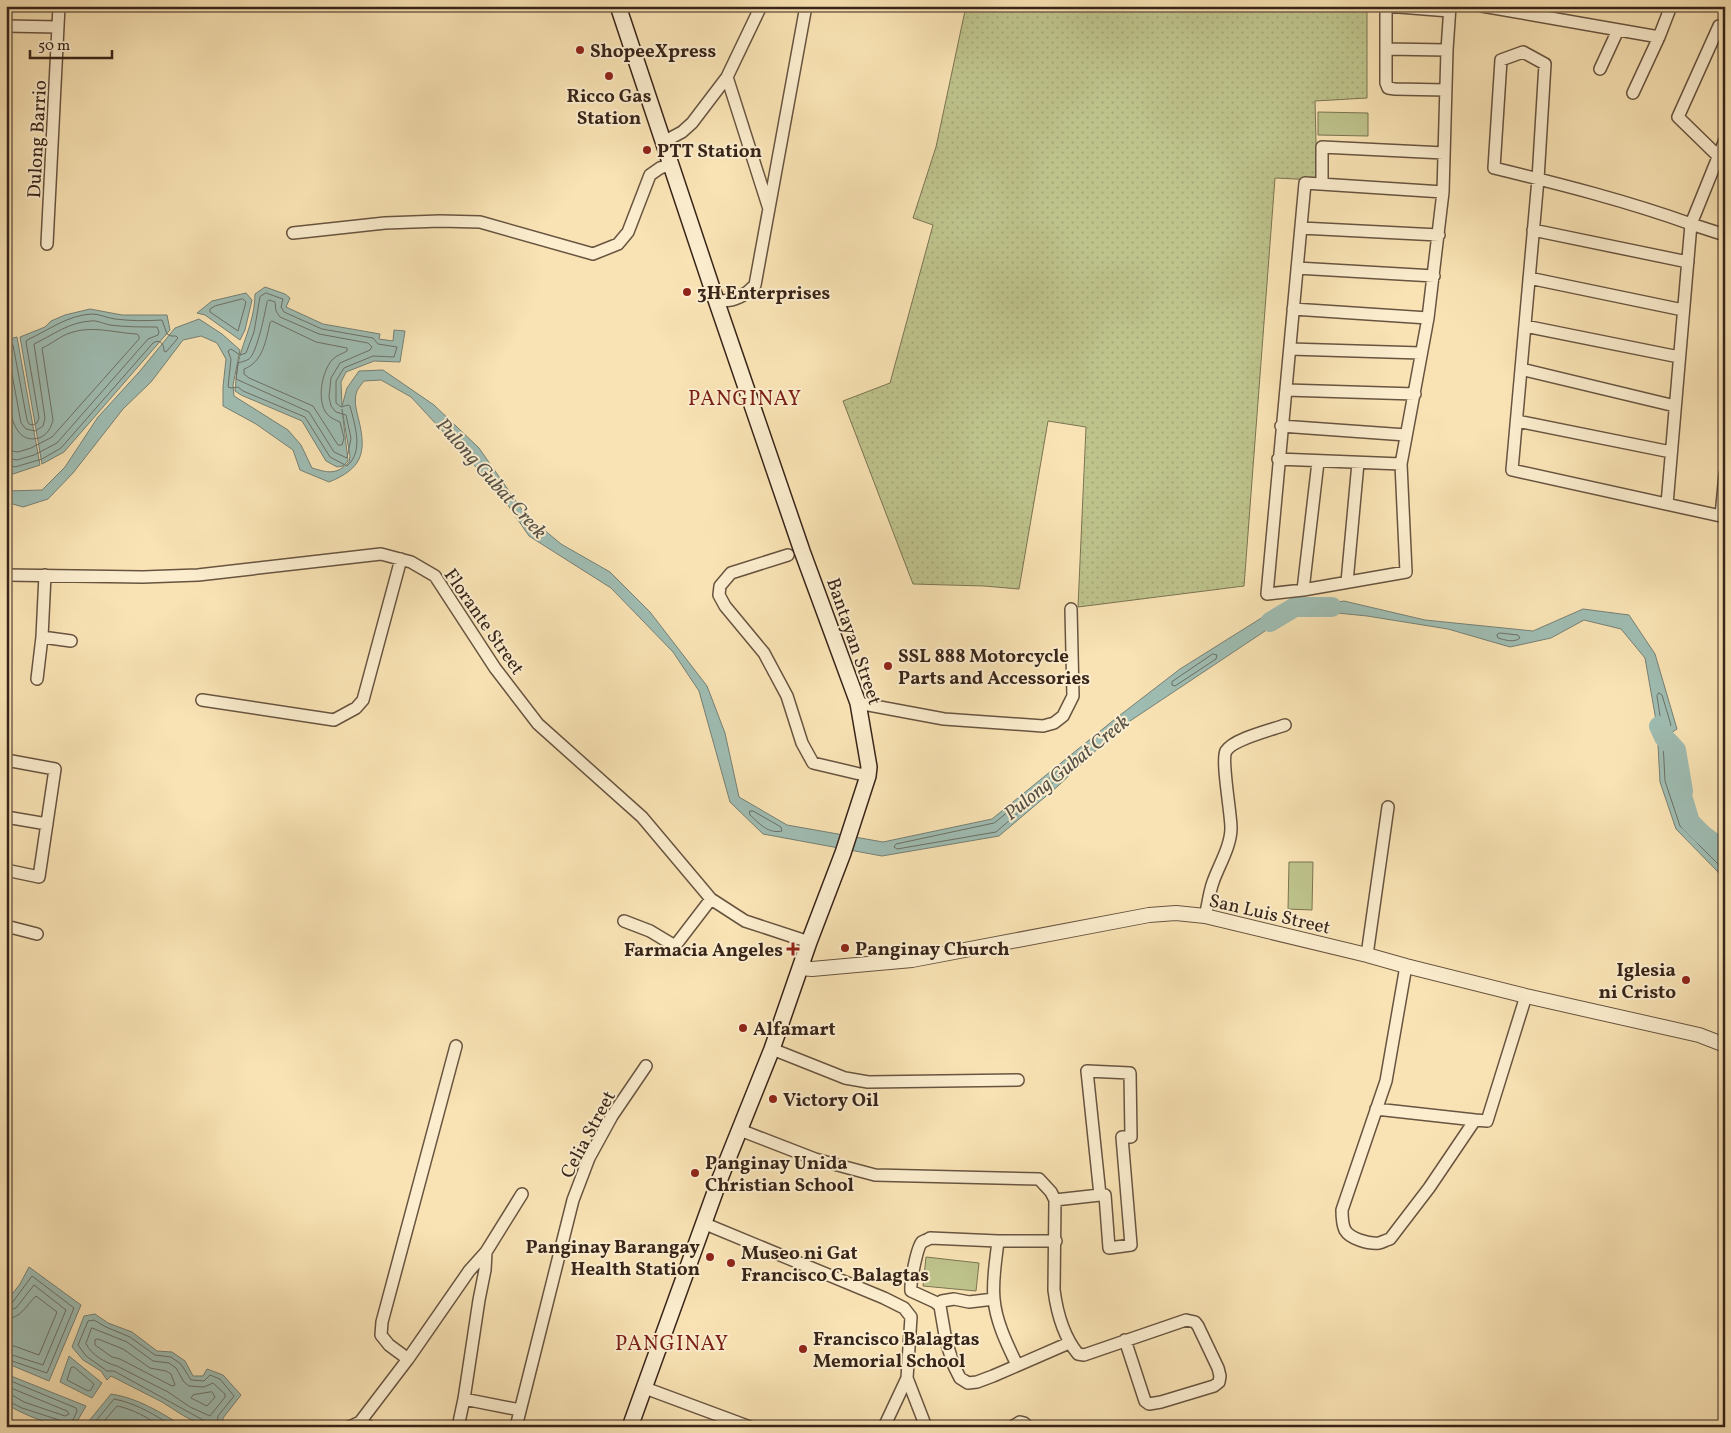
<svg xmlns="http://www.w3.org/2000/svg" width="1731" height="1433" font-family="Vollkorn,serif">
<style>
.grass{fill:url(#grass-dots);stroke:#7b7452}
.pitch{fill:#bec38c;stroke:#7b7452}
.water{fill:#9fbdb3;stroke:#768075}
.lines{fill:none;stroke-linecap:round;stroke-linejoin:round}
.shore{stroke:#6c7066;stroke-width:1}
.river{stroke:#9fbdb3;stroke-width:20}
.minor-casing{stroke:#685440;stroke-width:14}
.tertiary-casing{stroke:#685440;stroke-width:16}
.secondary-casing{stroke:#382419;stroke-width:18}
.minor{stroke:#fbedce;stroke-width:11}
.tertiary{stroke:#fbedce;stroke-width:14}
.secondary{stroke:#fbedce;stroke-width:15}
.poi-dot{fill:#8f2418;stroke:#fbedce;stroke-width:2}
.labels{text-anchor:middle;stroke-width:4;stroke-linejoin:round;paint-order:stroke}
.poi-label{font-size:19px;font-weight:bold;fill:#382419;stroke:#fbedce;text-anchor:start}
.street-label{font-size:19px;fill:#382419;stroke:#fbedce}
.water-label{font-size:20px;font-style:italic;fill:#575247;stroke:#fbedce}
.quarter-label{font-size:21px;letter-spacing:1px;fill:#7a1f14;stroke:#fbedce}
</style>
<defs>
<pattern id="grass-dots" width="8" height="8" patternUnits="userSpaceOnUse" patternTransform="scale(1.25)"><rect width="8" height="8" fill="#bec38c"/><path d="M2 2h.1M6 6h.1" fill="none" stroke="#a4a778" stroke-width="1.8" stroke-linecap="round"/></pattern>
</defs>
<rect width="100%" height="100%" fill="#f9e3b4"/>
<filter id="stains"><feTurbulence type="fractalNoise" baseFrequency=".004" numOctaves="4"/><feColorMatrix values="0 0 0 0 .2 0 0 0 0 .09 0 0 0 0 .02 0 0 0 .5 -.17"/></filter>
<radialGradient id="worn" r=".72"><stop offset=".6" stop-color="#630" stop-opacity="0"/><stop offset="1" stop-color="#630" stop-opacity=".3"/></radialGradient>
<path class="grass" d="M 966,6 L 1367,6 L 1367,98 L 1315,101 L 1317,180 L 1275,178 L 1244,586 L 1078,607 L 1086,427 L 1048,421 L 1019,589 L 984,586 L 913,584 L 843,401 L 890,383 L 933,225 L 913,218 L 936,147 Z"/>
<path class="pitch" d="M 1318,112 L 1368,113 L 1368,136 L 1318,135 Z
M 1289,862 L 1313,862 L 1312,910 L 1288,909 Z
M 926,1257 L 979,1263 L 976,1291 L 923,1286 Z"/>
<path class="water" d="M 265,287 L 285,294 L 290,298 L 286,307 L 323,324 L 380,334 L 379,339 L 393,341 L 394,330 L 405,331 L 400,362 L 374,361 L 346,372 L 341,382 L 342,406 L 347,388 L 359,371 L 383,370 L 434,405 L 479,448 L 525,514 L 561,544 L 610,572 L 650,612 L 707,686 L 725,733 L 739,797 L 787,825 L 883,842 L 992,819 L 1115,719 L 1180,669 L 1271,612 L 1344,601 L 1425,620 L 1533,631 L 1583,609 L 1629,615 L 1655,654 L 1677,729 L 1671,733 L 1687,812 L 1692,822 L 1725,849 L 1725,876 L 1721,875 L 1676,829 L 1660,782 L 1657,726 L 1645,658 L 1621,629 L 1584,620 L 1551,638 L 1510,647 L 1448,629 L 1367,616 L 1298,609 L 1121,727 L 1058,786 L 999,836 L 882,856 L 763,834 L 730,802 L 699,691 L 673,652 L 611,588 L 529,536 L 499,492 L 411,397 L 381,380 L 364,381 C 361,385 357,389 356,394 C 354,404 357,412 359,421 C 367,454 361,469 329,482 L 300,470 L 293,450 L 256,424 L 223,406 L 223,387 L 226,359 L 217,343 L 201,336 L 183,340 L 151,382 L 123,409 L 73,473 L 48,499 L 23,507 L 6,502 L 6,491 L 42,490 L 65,467 L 98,417 L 140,371 L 175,328 L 199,319 L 222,334 L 240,350 L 233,385 L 234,396 L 288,430 L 301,445 L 312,468 C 329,473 336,475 349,462 L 350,456 L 342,409 L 348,461 L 343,466 L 337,467 L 326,461 L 302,421 L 241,395 L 235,391 C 236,379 237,364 241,352 C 247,333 255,315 255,294 Z
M 246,293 L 252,300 L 245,330 L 240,340 L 205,315 L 197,313 L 212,301 Z
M 90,309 L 122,315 L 167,315 L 170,330 L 64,452 L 42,464 L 20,337 L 45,327 L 51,321 L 65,315 Z
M 17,337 L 40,465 L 13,474 L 6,467 L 6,340 Z
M 29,1267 L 81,1305 L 49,1381 L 6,1363 L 6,1302 L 20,1284 Z
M 95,1314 L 108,1323 L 132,1332 L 157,1351 L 172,1352 L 185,1361 L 193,1376 L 203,1376 L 207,1369 L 223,1375 L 241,1395 L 223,1418 L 222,1427 L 206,1427 L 184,1416 L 162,1402 L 111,1376 L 107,1380 L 101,1371 L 83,1360 L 72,1347 L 84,1316 Z
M 69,1356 L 102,1383 L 92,1398 L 60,1382 Z
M 6,1374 L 86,1406 L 74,1427 C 53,1427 24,1415 6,1404 Z
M 111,1394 C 138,1398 160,1412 184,1427 L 84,1427 Z"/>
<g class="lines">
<path class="shore" d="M 266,293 L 283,299 L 281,307 L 284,312 L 322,329 L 373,338 L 378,344 L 397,347 L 394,357 L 373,356 L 344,368 L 336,381 L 336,403 L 341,407 L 348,405 L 350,406 C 355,426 364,451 347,466 L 330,457 L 305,417 L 243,391 L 238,387 L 231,388 L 228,387 L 231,359 L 228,351 L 231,349 L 240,355 L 246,353 L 254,332 L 260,297 Z
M 243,299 L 246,302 L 238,331 L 210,312 L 210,309 L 215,306 Z
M 269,300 L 275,302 L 276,311 L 280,317 L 319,334 L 368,343 L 372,347 L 370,350 L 340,363 L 331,378 L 329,397 L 331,406 L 336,412 L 346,415 L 351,438 L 347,458 L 334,452 L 309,412 L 236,379 L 238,363 C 241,362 246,361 249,359 C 257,353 265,313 267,302 Z
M 272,321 L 316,342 L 347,348 L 347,351 C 342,354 337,355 333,359 C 322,370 316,401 327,414 C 330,418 336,420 340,422 L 344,438 L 342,445 L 338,445 L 313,406 L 249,378 L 244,374 L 244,369 C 263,362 266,340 270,323 Z
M 6,344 L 11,344 L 13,345 L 27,420 L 29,424 L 33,425 L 37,423 L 39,418 L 26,342 L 27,340 C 49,330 68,315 92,314 C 100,314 107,318 115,319 C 131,321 146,321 162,320 L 167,334 L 171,336 L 176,336 L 178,338 L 166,352 L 164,351 C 164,345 161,338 153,343 L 61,448 L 42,459 L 15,467 L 6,464
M 6,350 L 8,352 L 21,423 L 26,429 L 35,431 L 43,426 L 45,418 L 34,344 C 53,335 69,322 91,321 C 97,320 104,324 110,325 C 125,327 141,327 157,327 L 159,332 L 158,335 L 148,339 L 57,443 L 34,455 L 17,460 L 6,458
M 6,384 C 9,401 10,446 39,438 C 47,435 51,428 53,420 L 42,348 C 52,344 60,336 70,333 C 92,325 115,333 137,334 L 139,336 L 139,339 L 52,437 L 31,448 L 18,452 L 6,450
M 1500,633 L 1518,635 L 1520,638 C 1514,643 1505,640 1498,638 L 1497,635 Z
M 1213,654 L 1217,655 L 1216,659 L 1175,686 L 1172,685 L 1172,682 Z
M 1659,693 L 1662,695 L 1671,725 L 1665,731 L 1662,729 L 1657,696 Z
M 1067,764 L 1070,765 L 1070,768 L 996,832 L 897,849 L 894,847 L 896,844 L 994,823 Z
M 750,811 L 753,811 L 781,827 L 782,831 C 768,834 760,824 750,815 Z
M 1725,853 L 1720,852 C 1702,837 1686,829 1680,805 C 1678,799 1677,795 1678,789 L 1668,742 L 1664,740 L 1663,742 L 1665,781 L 1680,826 L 1725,871
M 6,1305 L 12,1303 L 32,1276 L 74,1308 L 47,1373 L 6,1359
M 6,1311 L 16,1308 L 34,1285 L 66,1310 L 43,1365 L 6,1353
M 6,1319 C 22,1318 26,1305 36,1296 L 57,1312 L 39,1355 L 14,1346 L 6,1345
M 92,1328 L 127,1342 L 153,1361 L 169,1363 L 176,1368 L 184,1382 L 189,1386 L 204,1387 L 213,1383 L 225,1394 L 225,1397 L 210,1416 L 190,1407 L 168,1392 L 117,1366 C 105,1363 92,1355 86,1344 Z
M 98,1339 L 123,1349 L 150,1368 L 166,1371 L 171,1374 L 175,1385 L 172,1386 L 120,1359 L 112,1357 L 95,1345 L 95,1340 Z
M 74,1367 L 94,1384 L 91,1390 L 88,1391 L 67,1380 L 71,1368 Z
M 6,1379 L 76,1408 L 77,1411 L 70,1427
M 6,1386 L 67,1411 L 69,1414 L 65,1416 L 24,1402 L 12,1395 L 6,1394
M 212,1392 L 215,1397 L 207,1406 L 191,1398 L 193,1395 Z
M 6,1400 L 22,1408 L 59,1420 L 62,1423 L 63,1427
M 91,1427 L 114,1399 C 136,1403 155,1415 174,1427
M 99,1427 L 117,1406 C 133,1409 148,1418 162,1427
M 207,1427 L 203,1420 L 114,1371 L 107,1371 L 86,1356 L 78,1345 L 88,1321 L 94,1320 L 106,1327 L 130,1337 L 155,1355 L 171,1357 L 181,1364 L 191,1380 L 204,1381 L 210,1375 L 220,1379 L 234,1396 L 218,1416 L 217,1427"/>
<path class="river" d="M 1270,622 L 1295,607 L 1332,607
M 1659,726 L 1664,737 L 1676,750 L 1683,791 L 1681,792 L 1690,822 L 1703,835 L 1725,851"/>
<defs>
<path id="minor" d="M 1386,6 L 1386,83 L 1388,88 L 1395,89 L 1446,90
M 1387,6 L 1449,11
M 1482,6 L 1659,37
M 6,26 L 58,27
M 1386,49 L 1447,50
M 1600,69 L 1618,30
M 727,77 L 769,209
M 1633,93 L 1659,37 L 1671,6
M 1725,140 L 1691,224 C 1627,201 1560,184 1494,168 L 1501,60 L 1523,52 L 1545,64 L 1538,179 L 1512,470 L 1725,517
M 665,141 L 682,132 L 692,123 L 727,77 L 761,6
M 1723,158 L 1718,156 L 1678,117 L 1719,26 L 1725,26
M 1322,184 L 1322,147 L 1444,153
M 1443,192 L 1305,183 L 1267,594 L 1303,590 L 1406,572 L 1401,464 L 1428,318 L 1443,192 L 1447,50 L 1450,6
M 1301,228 L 1439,235
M 1533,230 L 1688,262
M 293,233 L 385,223 L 440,221 L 480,222 L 593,254 L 618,244 L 628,232 L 650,175 L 660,168 L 672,164
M 47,244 L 59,6
M 1297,268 L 1434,276
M 1529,278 L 1683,310
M 716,300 C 732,303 745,296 755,285 L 806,6
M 1293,309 L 1428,318
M 1525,326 L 1679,357
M 1290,349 L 1421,353
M 1521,369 L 1675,406
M 1286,390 L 1415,394
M 1517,421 L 1671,452
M 1281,426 L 1406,435
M 1278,459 L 1401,464
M 1667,504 L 1691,224 L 1725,235
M 1721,516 L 1725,474
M 788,555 L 731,573 L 720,586 L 719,595 L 725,606 L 764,653 L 787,696 L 802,743 L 813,763 L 868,776
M 6,575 L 143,577 L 198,575 L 381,554 L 411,562 L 435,576 L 495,668 L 538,724 L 642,817 L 711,899 L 745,921 L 809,942
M 1347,582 L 1358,463
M 1303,590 L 1318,462
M 42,637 L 71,641
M 37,679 L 42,637 L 45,575
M 202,700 L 334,720 L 356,708 L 363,700 L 401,559
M 858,703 L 944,719 L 1043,726 L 1054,723 L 1063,716 L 1073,696 L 1071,609
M 6,760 L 55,769 L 39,877 L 6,870
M 6,817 L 47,824
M 1205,916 C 1208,905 1209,893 1213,882 C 1219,865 1231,846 1231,828 C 1231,813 1221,760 1226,751 C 1233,739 1271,730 1285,725
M 624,921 L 650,931 L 675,946 L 711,899
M 6,926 L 37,934
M 1367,955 L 1388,807
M 1406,966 L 1386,1081 L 1342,1210 C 1342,1217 1342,1224 1345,1230 C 1350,1239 1369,1244 1379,1243 C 1383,1242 1386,1240 1390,1239 L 1429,1188 L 1475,1120 L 1487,1121 L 1526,996
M 772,1049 L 845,1078 L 868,1082 L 1018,1080
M 1087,1071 L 1130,1073 L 1131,1137 L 1122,1137 L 1131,1245 L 1109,1248 L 1105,1195 L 1100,1195 Z
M 1376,1109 L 1475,1120
M 740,1130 L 815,1159 L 875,1175 L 1039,1179 L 1051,1192 L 1055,1200 L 1054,1290 C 1057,1313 1064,1337 1078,1354 L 1084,1355 L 1186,1320 L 1195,1322 L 1198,1326 L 1218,1368 L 1220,1376 L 1219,1382 L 1214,1386 L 1161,1402 L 1149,1404 L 1145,1401 L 1125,1340
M 1055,1200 L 1100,1195
M 703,1223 L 884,1298 L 904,1308 L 911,1317 L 907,1378 L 884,1427
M 998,1241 C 996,1260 992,1280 994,1299 C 996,1322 1007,1344 1017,1365
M 994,1299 L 969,1302 L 954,1299 L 942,1301 L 940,1306 L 946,1341 L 954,1366 L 960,1378 L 968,1383 L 977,1382 L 993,1376 L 1069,1343
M 940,1306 L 935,1302 L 911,1291 C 910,1283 917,1247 922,1242 C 924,1241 929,1239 930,1238 L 998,1241 L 1056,1241
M 408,1359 L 389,1345 L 381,1335 L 382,1322 L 456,1046
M 907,1378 L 926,1427
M 645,1388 L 750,1427
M 464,1399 L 520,1410
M 360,1422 L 408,1359 L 469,1271 L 486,1252
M 349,1427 L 360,1422 L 370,1427
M 458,1427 L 464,1399 L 479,1300 L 485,1270 L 486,1252 L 522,1194
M 516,1427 L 573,1200 L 589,1158 L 612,1116 L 646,1066
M 1012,1427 L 1020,1422 L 1024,1423 L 1028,1427"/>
<path id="tertiary" d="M 800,968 L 812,969 L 912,960 L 1149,915 L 1176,913 L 1205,916 L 1367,955 L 1406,966 L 1526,996 L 1699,1035 L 1725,1045"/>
<path id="secondary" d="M 618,6 L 716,300 L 802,551 L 858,703 L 869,767 L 868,776 L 843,853 L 809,942 L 772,1049 L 719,1181 L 630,1427"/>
</defs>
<use href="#minor" class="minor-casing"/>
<use href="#tertiary" class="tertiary-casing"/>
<use href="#secondary" class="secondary-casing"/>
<use href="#minor" class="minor"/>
<use href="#tertiary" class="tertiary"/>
<use href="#secondary" class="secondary"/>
</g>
<g class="poi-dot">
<circle cx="580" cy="50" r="5"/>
<circle cx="609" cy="76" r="5"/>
<circle cx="647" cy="150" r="5"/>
<circle cx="687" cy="292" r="5"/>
<circle cx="888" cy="666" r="5"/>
<circle cx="845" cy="948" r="5"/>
<path d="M790.5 941.5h5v5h5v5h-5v5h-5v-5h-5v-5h5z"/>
<circle cx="1686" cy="980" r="5"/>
<circle cx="743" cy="1028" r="5"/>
<circle cx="773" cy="1099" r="5"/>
<circle cx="695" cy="1173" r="5"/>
<circle cx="710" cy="1257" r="5"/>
<circle cx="731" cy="1263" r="5"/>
<circle cx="803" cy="1349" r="5"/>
</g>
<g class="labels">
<g class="poi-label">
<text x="590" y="57">ShopeeXpress</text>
<text x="609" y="102" text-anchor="middle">Ricco Gas<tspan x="609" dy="22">Station</tspan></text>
<text x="657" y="157">PTT Station</text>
<text x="697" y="299">3H Enterprises</text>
<text x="898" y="662">SSL 888 Motorcycle<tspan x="898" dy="22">Parts and Accessories</tspan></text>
<text x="855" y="955">Panginay Church</text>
<text x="783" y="956" text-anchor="end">Farmacia Angeles</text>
<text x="1676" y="976" text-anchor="end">Iglesia<tspan x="1676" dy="22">ni Cristo</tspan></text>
<text x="753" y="1035">Alfamart</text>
<text x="783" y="1106">Victory Oil</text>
<text x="705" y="1169">Panginay Unida<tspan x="705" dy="22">Christian School</tspan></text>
<text x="700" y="1253" text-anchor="end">Panginay Barangay<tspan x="700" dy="22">Health Station</tspan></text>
<text x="741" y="1259">Museo ni Gat<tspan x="741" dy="22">Francisco C. Balagtas</tspan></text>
<text x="813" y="1345">Francisco Balagtas<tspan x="813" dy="22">Memorial School</tspan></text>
</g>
<g class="street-label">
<text transform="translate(36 139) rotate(-87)" y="7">Dulong Barrio</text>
<text transform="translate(485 621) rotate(55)" y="7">Florante Street</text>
<text transform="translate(855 641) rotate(71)" y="7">Bantayan Street</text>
<text transform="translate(1270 913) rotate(13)" y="7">San Luis Street</text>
<text transform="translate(587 1134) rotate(-62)" y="7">Celia Street</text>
</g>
<g class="water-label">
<text transform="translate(492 478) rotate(48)" y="7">Pulong Gubat Creek</text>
<text transform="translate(1066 767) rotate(-39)" y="7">Pulong Gubat Creek</text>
</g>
<g class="quarter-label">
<text x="745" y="405">PANGINAY</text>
<text x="672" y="1350">PANGINAY</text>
</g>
</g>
<rect width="1731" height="1433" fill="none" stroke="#f9e3b4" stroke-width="25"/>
<rect x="8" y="8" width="1716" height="1418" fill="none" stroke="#382419" stroke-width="2.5"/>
<rect x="12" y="12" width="1706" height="1408" fill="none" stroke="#382419"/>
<path d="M30 50v8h82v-8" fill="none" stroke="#382419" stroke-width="2.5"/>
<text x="38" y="50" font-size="15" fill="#382419" stroke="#fbedce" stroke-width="4" paint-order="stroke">50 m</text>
<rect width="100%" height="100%" filter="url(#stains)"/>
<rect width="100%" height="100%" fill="url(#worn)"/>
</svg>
